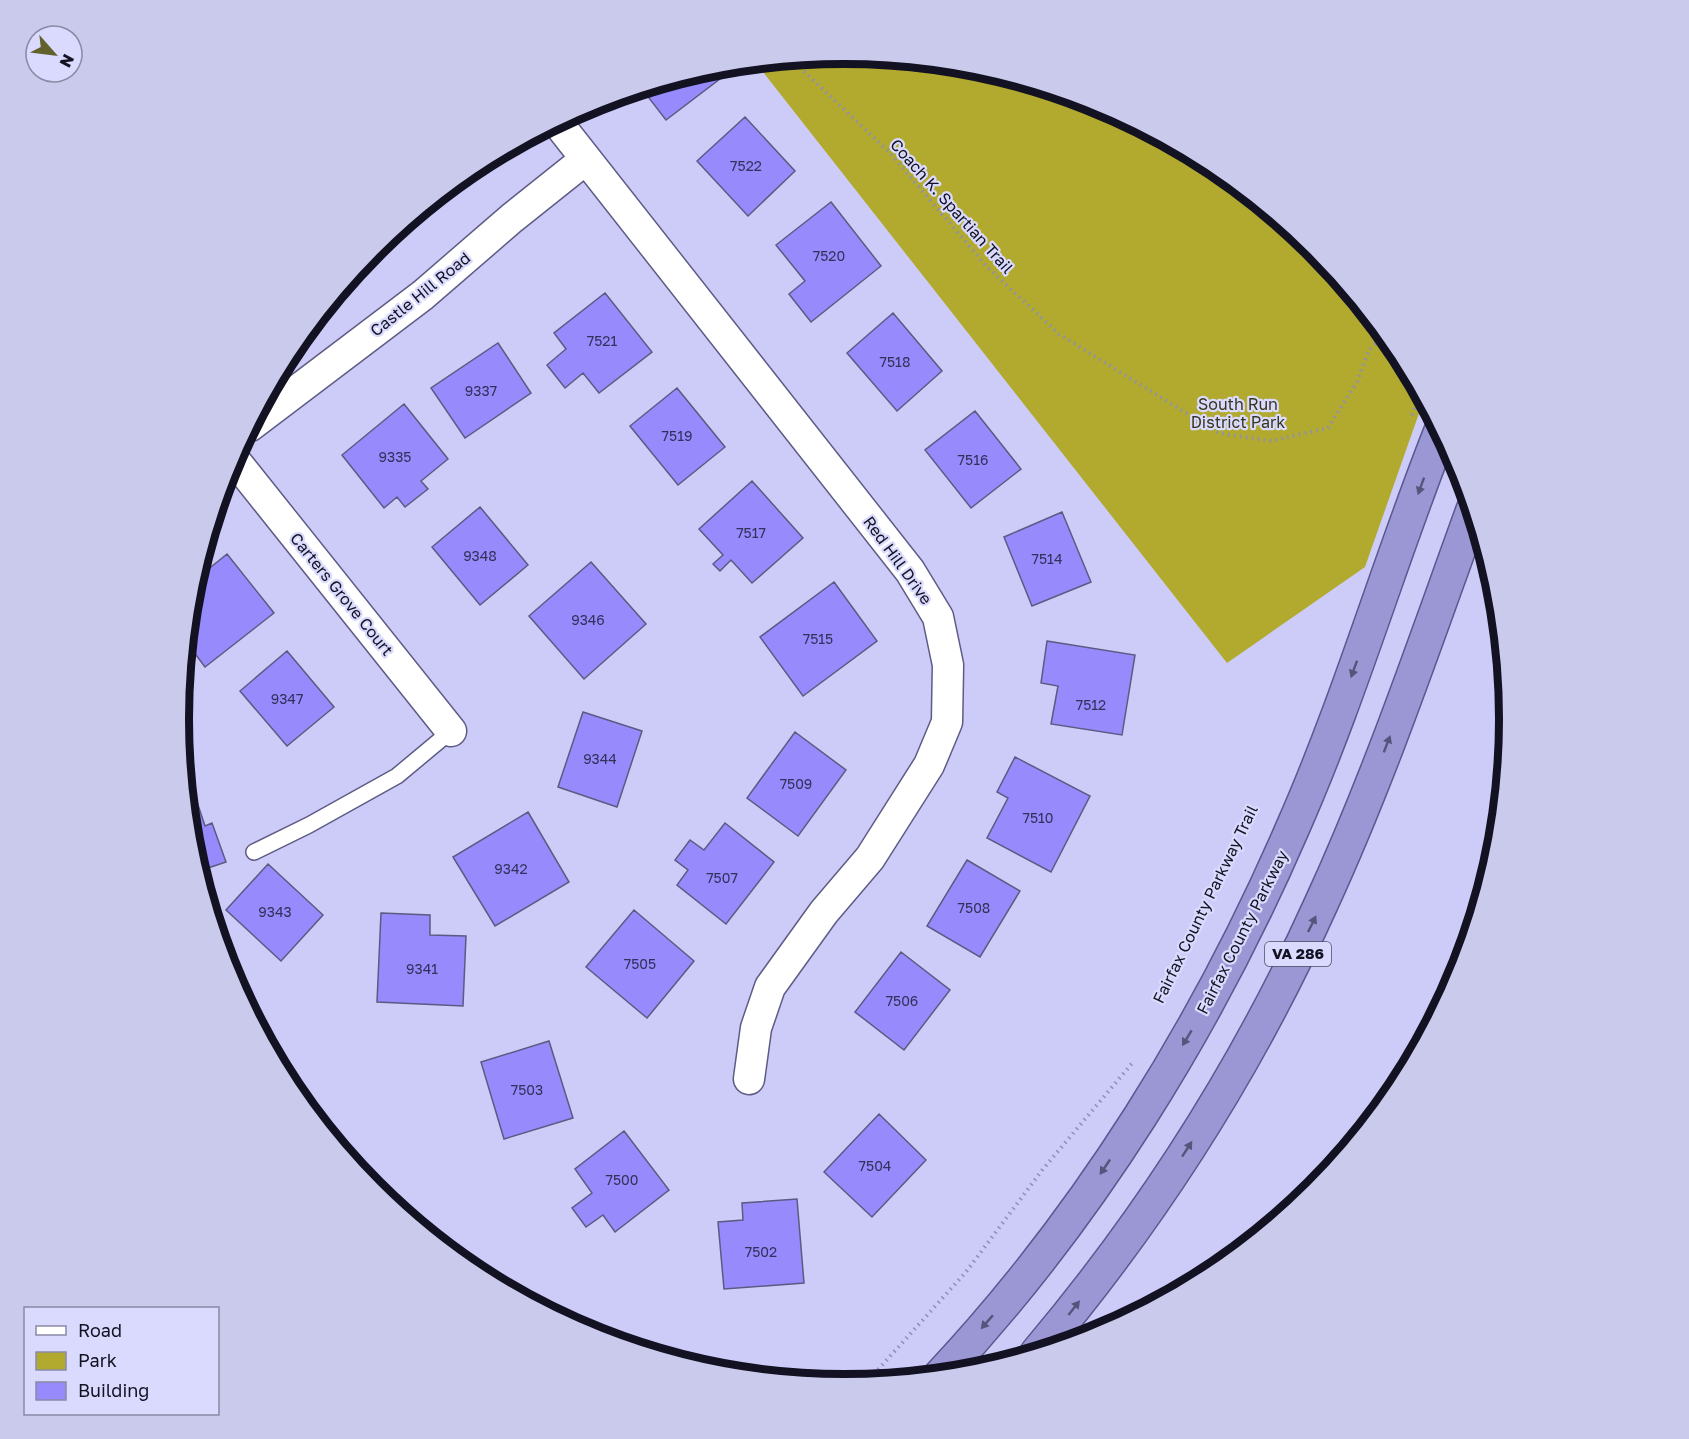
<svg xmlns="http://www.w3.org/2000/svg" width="1689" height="1439" font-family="'Golos Text',sans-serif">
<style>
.green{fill:#b1aa2f}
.building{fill:#968afd;stroke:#5c5a81;stroke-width:1.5}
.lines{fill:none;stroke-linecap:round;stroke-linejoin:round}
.service-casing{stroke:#5e5c84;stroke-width:18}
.minor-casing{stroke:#5e5c84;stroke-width:33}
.trunk-casing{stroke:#5b578f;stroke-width:36}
.path{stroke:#908fb2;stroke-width:4;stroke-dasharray:1.5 4.5;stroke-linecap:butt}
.service{stroke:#fff;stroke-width:15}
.minor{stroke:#fff;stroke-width:30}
.trunk{stroke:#9b96d4;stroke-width:33}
.oneway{fill:#57547b}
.labels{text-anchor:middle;stroke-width:4.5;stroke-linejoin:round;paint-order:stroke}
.number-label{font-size:14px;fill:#343059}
.shield{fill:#dadafe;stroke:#4f4e64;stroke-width:1.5}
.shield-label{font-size:15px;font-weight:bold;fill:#131222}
.street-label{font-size:16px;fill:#131222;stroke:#dadafe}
.park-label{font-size:16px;fill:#36351d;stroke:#dadafe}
.rim{fill:none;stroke:#131222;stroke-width:8}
</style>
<rect width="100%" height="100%" fill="#cdccf9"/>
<path class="green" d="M 845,54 L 975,67 L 1099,105 L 1215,166 L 1315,249 L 1398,350 L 1424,399 L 1365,567 L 1227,663 L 756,63 Z"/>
<path class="building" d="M 719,66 L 725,75 L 666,120 L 642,89 Z
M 745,117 L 795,171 L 748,216 L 697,161 Z
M 831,202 L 881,266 L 811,322 L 789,294 L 805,281 L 776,245 Z
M 605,293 L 652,352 L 599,393 L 583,373 L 565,388 L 547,365 L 566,349 L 554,333 Z
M 893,313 L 942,371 L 897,411 L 847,353 Z
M 498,343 L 531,393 L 465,438 L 431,388 Z
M 677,388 L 725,447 L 678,485 L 630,426 Z
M 404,404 L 448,459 L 421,481 L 428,489 L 405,507 L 397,497 L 384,508 L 342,455 Z
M 975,411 L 1021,469 L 971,508 L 925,450 Z
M 752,481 L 803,538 L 752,583 L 731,560 L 720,571 L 713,564 L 723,555 L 699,529 Z
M 480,507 L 528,565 L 480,605 L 432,547 Z
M 1062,512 L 1091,582 L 1032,606 L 1004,537 Z
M 227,554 L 274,613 L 205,667 L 187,643 L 192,589 L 195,580 Z
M 591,562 L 646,624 L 584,679 L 529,616 Z
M 834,582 L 877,641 L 803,696 L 760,637 Z
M 1047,641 L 1135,655 L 1122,735 L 1051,724 L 1058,686 L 1041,683 Z
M 287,651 L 334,707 L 287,746 L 240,691 Z
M 583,712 L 642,731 L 617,807 L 558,787 Z
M 795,732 L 846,770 L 798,836 L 747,798 Z
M 1015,757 L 1090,796 L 1051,872 L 987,838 L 1008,798 L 997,792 Z
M 191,784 L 205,826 L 212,823 L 226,862 L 199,871 L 192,849 L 186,786 Z
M 528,812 L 569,882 L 495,926 L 453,857 Z
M 725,823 L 774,862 L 726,924 L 677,885 L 688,870 L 675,860 L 690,840 L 704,850 Z
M 967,860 L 1020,891 L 980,957 L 927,926 Z
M 268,864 L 323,915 L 281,961 L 226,910 Z
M 634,910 L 694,961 L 647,1018 L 586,967 Z
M 381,913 L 430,915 L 430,935 L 466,936 L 463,1006 L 377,1002 Z
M 901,952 L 950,990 L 904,1050 L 855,1012 Z
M 549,1041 L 573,1118 L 504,1139 L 481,1062 Z
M 879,1114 L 926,1160 L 872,1217 L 824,1172 Z
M 624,1131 L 669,1190 L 615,1232 L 603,1215 L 586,1227 L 572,1208 L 592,1193 L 575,1169 Z
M 1306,1187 L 1316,1189 L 1303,1200 Z
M 797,1199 L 804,1283 L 724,1289 L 718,1222 L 743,1220 L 742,1203 Z"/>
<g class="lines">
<defs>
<path id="service" d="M 254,852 L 309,825 L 397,776 L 451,731"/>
<path id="minor" d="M 557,122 L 910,571 L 938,617 L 948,665 L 947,722 L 929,765 L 870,858 L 824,912 L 770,987 L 756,1028 L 749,1079
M 250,426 L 423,295 L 512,218 L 586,159
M 233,458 L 451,731"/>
<path id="trunk" d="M 1037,1353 C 1151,1218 1248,1066 1321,904 C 1380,776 1425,642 1473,510
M 940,1376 C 1089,1217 1207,1026 1293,827 C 1350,698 1389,562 1441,431"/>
</defs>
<use href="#service" class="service-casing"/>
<use href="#minor" class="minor-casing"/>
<use href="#trunk" class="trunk-casing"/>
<path class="path" d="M 791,59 L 889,152 L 987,267 L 1059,334 L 1218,433 L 1271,441 L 1328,428 L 1357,382 L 1369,350 L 1385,334
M 1412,415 L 1421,393
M 866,1383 L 966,1272 L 1043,1169 L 1134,1061"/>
<use href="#service" class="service"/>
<use href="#minor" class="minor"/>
<use href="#trunk" class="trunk"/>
</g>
<defs><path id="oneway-solid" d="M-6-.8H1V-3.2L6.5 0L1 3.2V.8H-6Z" transform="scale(1.5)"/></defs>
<g class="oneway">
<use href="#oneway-solid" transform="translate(1421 486) rotate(110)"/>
<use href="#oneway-solid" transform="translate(1354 669) rotate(110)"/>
<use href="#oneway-solid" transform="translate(1387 744) rotate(-69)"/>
<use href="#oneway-solid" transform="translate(1312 924) rotate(-64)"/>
<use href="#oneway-solid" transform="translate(1187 1038) rotate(121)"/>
<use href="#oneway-solid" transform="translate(1187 1149) rotate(-57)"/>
<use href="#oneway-solid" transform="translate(1105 1167) rotate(124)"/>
<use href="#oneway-solid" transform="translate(1074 1308) rotate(-52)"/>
<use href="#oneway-solid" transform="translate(987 1322) rotate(131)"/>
</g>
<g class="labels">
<g class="number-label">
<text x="746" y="171">7522</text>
<text x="829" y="261">7520</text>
<text x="602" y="346">7521</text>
<text x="895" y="367">7518</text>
<text x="481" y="396">9337</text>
<text x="677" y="441">7519</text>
<text x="395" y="462">9335</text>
<text x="973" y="465">7516</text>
<text x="751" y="538">7517</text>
<text x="480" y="561">9348</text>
<text x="1047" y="564">7514</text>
<text x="588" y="625">9346</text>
<text x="818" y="644">7515</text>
<text x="287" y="704">9347</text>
<text x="1091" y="710">7512</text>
<text x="600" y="764">9344</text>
<text x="796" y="789">7509</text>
<text x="1038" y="823">7510</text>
<text x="511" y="874">9342</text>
<text x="722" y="883">7507</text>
<text x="974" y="913">7508</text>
<text x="275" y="917">9343</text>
<text x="640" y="969">7505</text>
<text x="422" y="974">9341</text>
<text x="902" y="1006">7506</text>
<text x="527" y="1095">7503</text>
<text x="875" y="1171">7504</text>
<text x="622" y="1185">7500</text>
<text x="761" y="1257">7502</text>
</g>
<rect class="shield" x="1265" y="942" width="66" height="24" rx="4.5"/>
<g class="shield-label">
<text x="1298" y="959">VA 286</text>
</g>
<g class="street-label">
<text transform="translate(952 206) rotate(48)" y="6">Coach K. Spartian Trail</text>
<text transform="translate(420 294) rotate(-39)" y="6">Castle Hill Road</text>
<text transform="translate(898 560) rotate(54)" y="6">Red Hill Drive</text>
<text transform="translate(342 594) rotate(51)" y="6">Carters Grove Court</text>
<text transform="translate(1205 904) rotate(-64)" y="6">Fairfax County Parkway Trail</text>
<text transform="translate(1242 932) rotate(-63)" y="6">Fairfax County Parkway</text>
</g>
<g class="park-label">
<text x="1238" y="410">South Run<tspan x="1238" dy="18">District Park</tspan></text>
</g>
</g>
<path d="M0 0H1689V1439H0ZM189 719a655 655 0 1 1 1310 0a655 655 0 1 1-1310 0Z" fill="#cacaec" fill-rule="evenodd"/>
<path class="rim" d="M189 719a655 655 0 1 1 1310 0a655 655 0 1 1-1310 0Z"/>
<rect x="24" y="1307" width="195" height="108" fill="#dadafe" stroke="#8a8aa6" stroke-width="1.5"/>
<rect x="36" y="1326" width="30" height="9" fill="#ffffff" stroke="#8a8aa6" stroke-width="1.5"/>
<text x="78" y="1337" font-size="18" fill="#131222">Road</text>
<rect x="36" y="1352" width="30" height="18" fill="#b1aa2f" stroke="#8a8aa6" stroke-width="1.5"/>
<text x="78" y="1367" font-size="18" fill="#131222">Park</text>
<rect x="36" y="1382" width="30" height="18" fill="#968afd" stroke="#8a8aa6" stroke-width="1.5"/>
<text x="78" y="1397" font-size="18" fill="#131222">Building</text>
<g transform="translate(54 54) rotate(118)"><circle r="28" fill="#dadafe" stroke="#8a8aa6" stroke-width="1.5"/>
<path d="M0-4.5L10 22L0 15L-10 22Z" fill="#62602c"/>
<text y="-9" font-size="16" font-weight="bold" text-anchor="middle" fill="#131222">N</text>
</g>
</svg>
